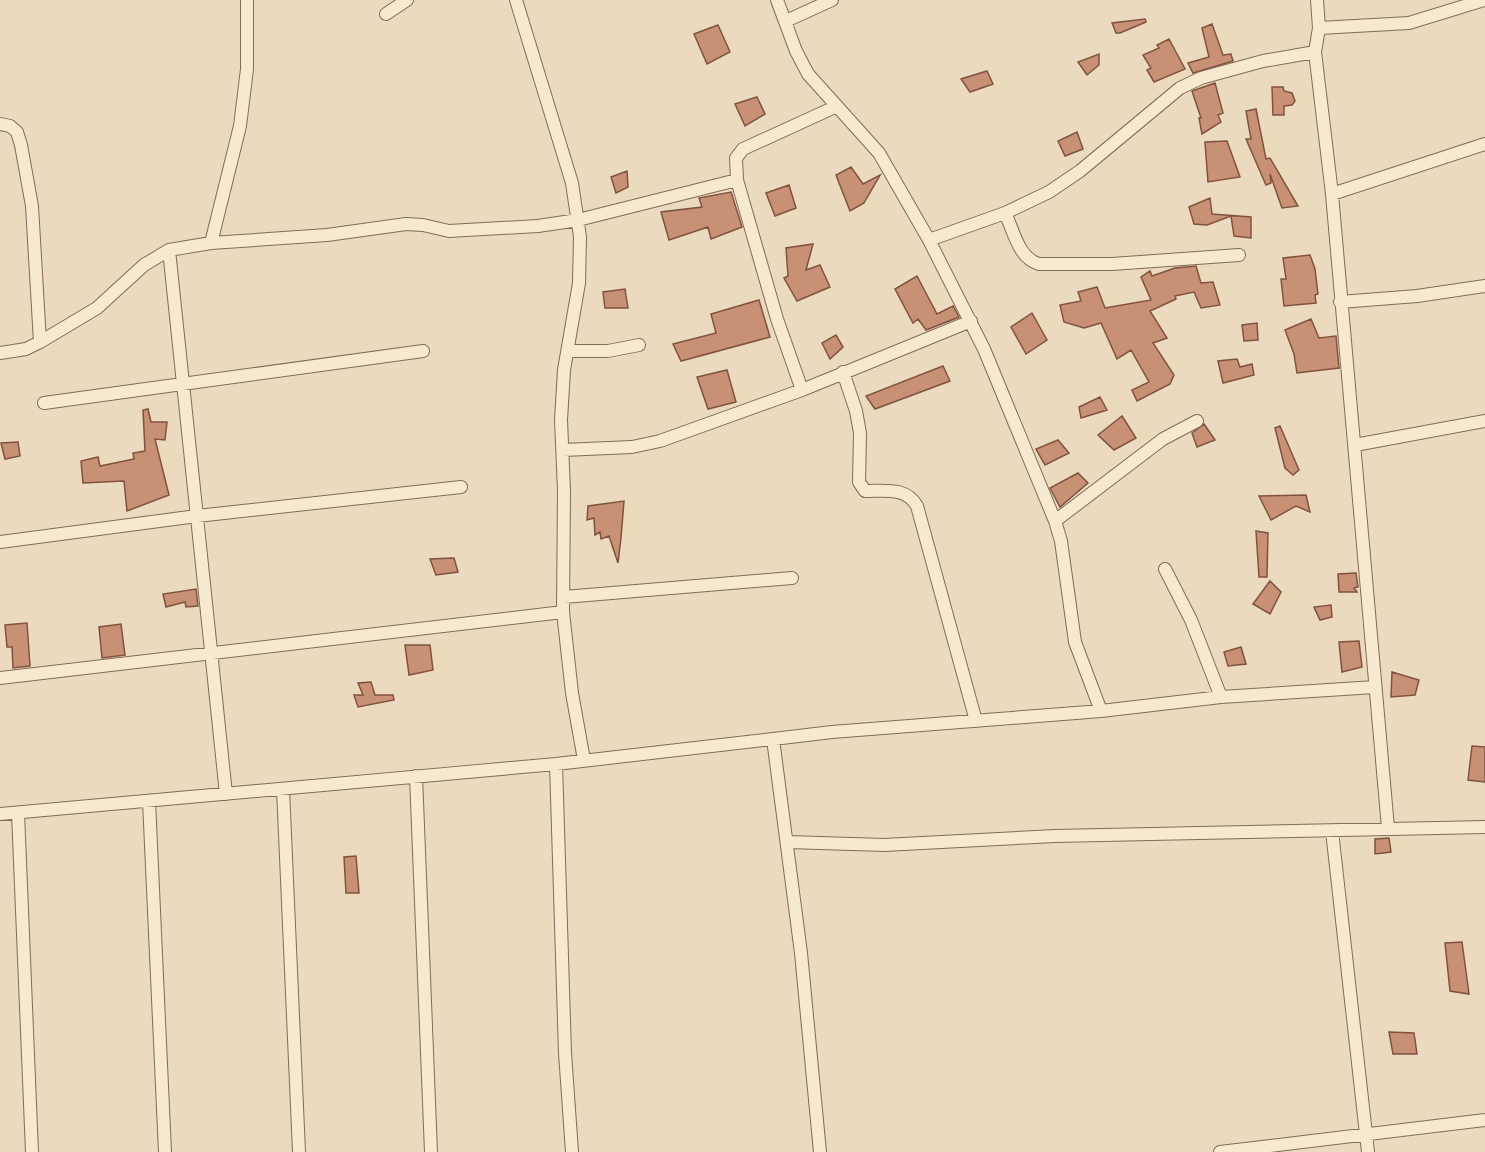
<svg xmlns="http://www.w3.org/2000/svg" width="1485" height="1152" font-family="Literata,serif">
<style>
.building{fill:#c89075;stroke:#80533f;stroke-width:1.5}
.lines{fill:none;stroke-linecap:round;stroke-linejoin:round}
.street-casing{stroke:#826b58;stroke-width:14}
.street{stroke:#f7e8d0;stroke-width:12}
</style>
<rect width="100%" height="100%" fill="#ebdabe"/>
<path class="building" d="M 1145,19 L 1146,22 L 1120,33 L 1116,33 L 1112,23 Z
M 1212,24 L 1223,55 L 1231,54 L 1233,61 L 1193,73 L 1188,63 L 1209,57 L 1202,28 Z
M 718,25 L 730,52 L 707,64 L 694,34 Z
M 1169,39 L 1185,69 L 1154,82 L 1147,70 L 1151,68 L 1143,55 L 1159,48 L 1157,45 Z
M 1099,54 L 1099,65 L 1087,75 L 1078,62 Z
M 987,71 L 993,84 L 970,92 L 961,79 Z
M 1215,83 L 1223,113 L 1218,115 L 1221,122 L 1202,134 L 1199,118 L 1201,118 L 1192,91 Z
M 1272,87 L 1283,87 L 1284,91 L 1292,93 L 1295,101 L 1292,105 L 1284,106 L 1284,115 L 1273,115 Z
M 757,97 L 765,114 L 745,126 L 735,104 Z
M 1256,109 L 1266,159 L 1270,158 L 1298,206 L 1282,208 L 1270,174 L 1271,183 L 1266,185 L 1246,139 L 1251,139 L 1246,111 Z
M 1077,132 L 1083,149 L 1065,156 L 1058,141 Z
M 1227,141 L 1240,177 L 1208,182 L 1205,142 Z
M 851,167 L 863,184 L 880,175 L 864,203 L 850,211 L 836,175 Z
M 627,171 L 628,187 L 616,193 L 611,177 Z
M 789,185 L 796,208 L 775,216 L 766,193 Z
M 731,192 L 742,227 L 711,239 L 708,227 L 669,240 L 661,212 L 702,207 L 699,198 Z
M 1210,198 L 1212,214 L 1251,217 L 1251,238 L 1234,236 L 1231,216 L 1207,225 L 1194,224 L 1189,207 Z
M 813,244 L 806,270 L 820,265 L 830,287 L 797,301 L 784,278 L 788,276 L 786,248 Z
M 1310,255 L 1315,269 L 1318,294 L 1315,295 L 1316,303 L 1284,306 L 1281,279 L 1286,279 L 1283,258 Z
M 1196,266 L 1201,283 L 1213,282 L 1220,305 L 1201,308 L 1194,292 L 1175,296 L 1176,299 L 1150,311 L 1167,338 L 1153,343 L 1174,375 L 1170,384 L 1137,401 L 1132,390 L 1149,382 L 1131,350 L 1117,359 L 1101,323 L 1084,328 L 1064,322 L 1060,305 L 1081,301 L 1078,292 L 1097,287 L 1105,308 L 1151,300 L 1141,277 L 1150,271 L 1152,276 L 1175,268 Z
M 917,276 L 937,314 L 953,306 L 959,317 L 926,330 L 918,319 L 913,323 L 895,289 Z
M 625,289 L 628,308 L 605,308 L 603,292 Z
M 759,300 L 770,337 L 681,361 L 673,344 L 716,333 L 711,314 Z
M 1032,313 L 1047,340 L 1026,354 L 1011,327 Z
M 1311,319 L 1319,338 L 1336,336 L 1339,368 L 1297,373 L 1294,354 L 1285,330 Z
M 1257,323 L 1258,340 L 1244,341 L 1242,325 Z
M 836,335 L 843,347 L 830,359 L 822,343 Z
M 1237,359 L 1240,367 L 1252,364 L 1254,375 L 1223,383 L 1218,361 Z
M 943,366 L 950,381 L 875,409 L 866,396 Z
M 727,370 L 736,402 L 708,409 L 697,377 Z
M 1100,397 L 1107,410 L 1081,418 L 1079,407 Z
M 148,409 L 151,422 L 167,422 L 165,440 L 155,439 L 169,495 L 127,511 L 124,481 L 83,483 L 81,461 L 98,457 L 100,466 L 134,459 L 133,453 L 145,451 L 143,410 Z
M 1122,416 L 1136,438 L 1114,450 L 1098,435 Z
M 1204,424 L 1215,440 L 1197,447 L 1192,433 Z
M 1280,426 L 1299,470 L 1293,475 L 1285,468 L 1275,428 Z
M 1058,440 L 1069,453 L 1045,465 L 1036,449 Z
M 18,442 L 20,456 L 5,459 L 1,443 Z
M 1078,473 L 1088,483 L 1060,507 L 1050,488 Z
M 1306,495 L 1310,512 L 1296,506 L 1271,520 L 1259,496 Z
M 624,501 L 621,538 L 618,563 L 609,536 L 601,539 L 600,532 L 595,535 L 594,518 L 587,520 L 588,506 Z
M 1256,531 L 1268,533 L 1267,577 L 1259,577 Z
M 454,558 L 458,572 L 436,575 L 430,559 Z
M 1356,573 L 1358,587 L 1354,588 L 1357,592 L 1339,592 L 1338,574 Z
M 1270,581 L 1281,592 L 1270,614 L 1253,604 Z
M 196,589 L 198,606 L 186,607 L 185,602 L 166,607 L 163,594 Z
M 1331,605 L 1332,617 L 1320,620 L 1314,607 Z
M 27,623 L 30,666 L 13,668 L 12,647 L 7,647 L 5,625 Z
M 121,624 L 125,655 L 102,658 L 99,627 Z
M 1359,641 L 1362,667 L 1342,672 L 1339,642 Z
M 405,645 L 430,645 L 433,670 L 409,675 Z
M 1241,647 L 1246,664 L 1228,666 L 1224,652 Z
M 1392,672 L 1419,680 L 1415,695 L 1391,697 Z
M 371,682 L 375,695 L 393,695 L 394,700 L 358,707 L 354,695 L 363,695 L 358,683 Z
M 1472,746 L 1485,747 L 1485,782 L 1468,780 Z
M 1389,838 L 1391,852 L 1375,854 L 1375,839 Z
M 356,856 L 359,893 L 346,893 L 344,857 Z
M 1462,942 L 1469,994 L 1450,991 L 1445,943 Z
M 1389,1032 L 1414,1033 L 1417,1054 L 1393,1054 Z"/>
<g class="lines">
<defs>
<path id="street" d="M 516,0 L 572,183 L 580,237 L 579,283 L 564,370 L 561,420 L 564,491 L 563,612 L 572,693 L 584,760
M 777,0 L 796,51 L 808,74 L 879,153 L 929,240 L 984,349 L 1055,521 L 1061,541 L 1075,642 L 1101,711
M 1317,0 L 1319,28 L 1315,52 L 1332,194 L 1388,828
M 386,14 L 407,0
M 786,21 L 832,0
M 1319,28 L 1409,23 L 1484,0
M 0,124 L 10,126 L 17,132 L 21,145 L 32,206 L 40,342 L 26,349 L 0,353
M 1332,194 L 1485,144
M 1005,213 C 1014,231 1018,258 1039,264 L 1112,264 L 1239,255
M 929,240 L 1005,213 L 1049,192 L 1080,171 L 1180,88 L 1201,78 L 1263,61 L 1315,52
M 211,243 L 240,126 L 247,69 L 247,0
M 169,250 L 226,794
M 1340,302 L 1417,296 L 1485,286
M 40,342 L 97,308 L 144,265 L 169,250 L 211,243 L 327,235 L 406,224 L 423,225 L 449,231 L 538,226 L 578,220 L 737,180
M 568,351 L 608,351 L 639,345
M 843,372 L 856,411 L 860,433 L 859,482 L 865,491 C 886,491 906,487 917,506 L 976,721
M 802,390 L 777,319 L 737,180 L 736,158 L 743,149 L 835,107
M 44,403 L 423,351
M 1355,445 L 1485,421
M 563,450 L 632,447 L 660,441 L 802,390 L 971,321
M 1055,521 L 1163,439 L 1197,421
M 0,542 L 197,516 L 461,487
M 1165,569 L 1191,620 L 1221,697
M 564,597 L 792,578
M 0,678 L 563,612
M 773,739 L 832,732 L 1101,711 L 1221,697 L 1375,687
M 556,764 L 565,1053 L 572,1152
M 416,776 L 431,1152
M 283,789 L 299,1152
M 149,801 L 165,1152
M 18,813 L 32,1152
M 0,814 L 556,764 L 773,739 L 801,953 L 820,1152
M 1332,831 L 1368,1152
M 788,842 L 884,845 L 1055,836 L 1485,827
M 1220,1152 L 1485,1120"/>
</defs>
<use href="#street" class="street-casing"/>
<use href="#street" class="street"/>
</g>
</svg>
